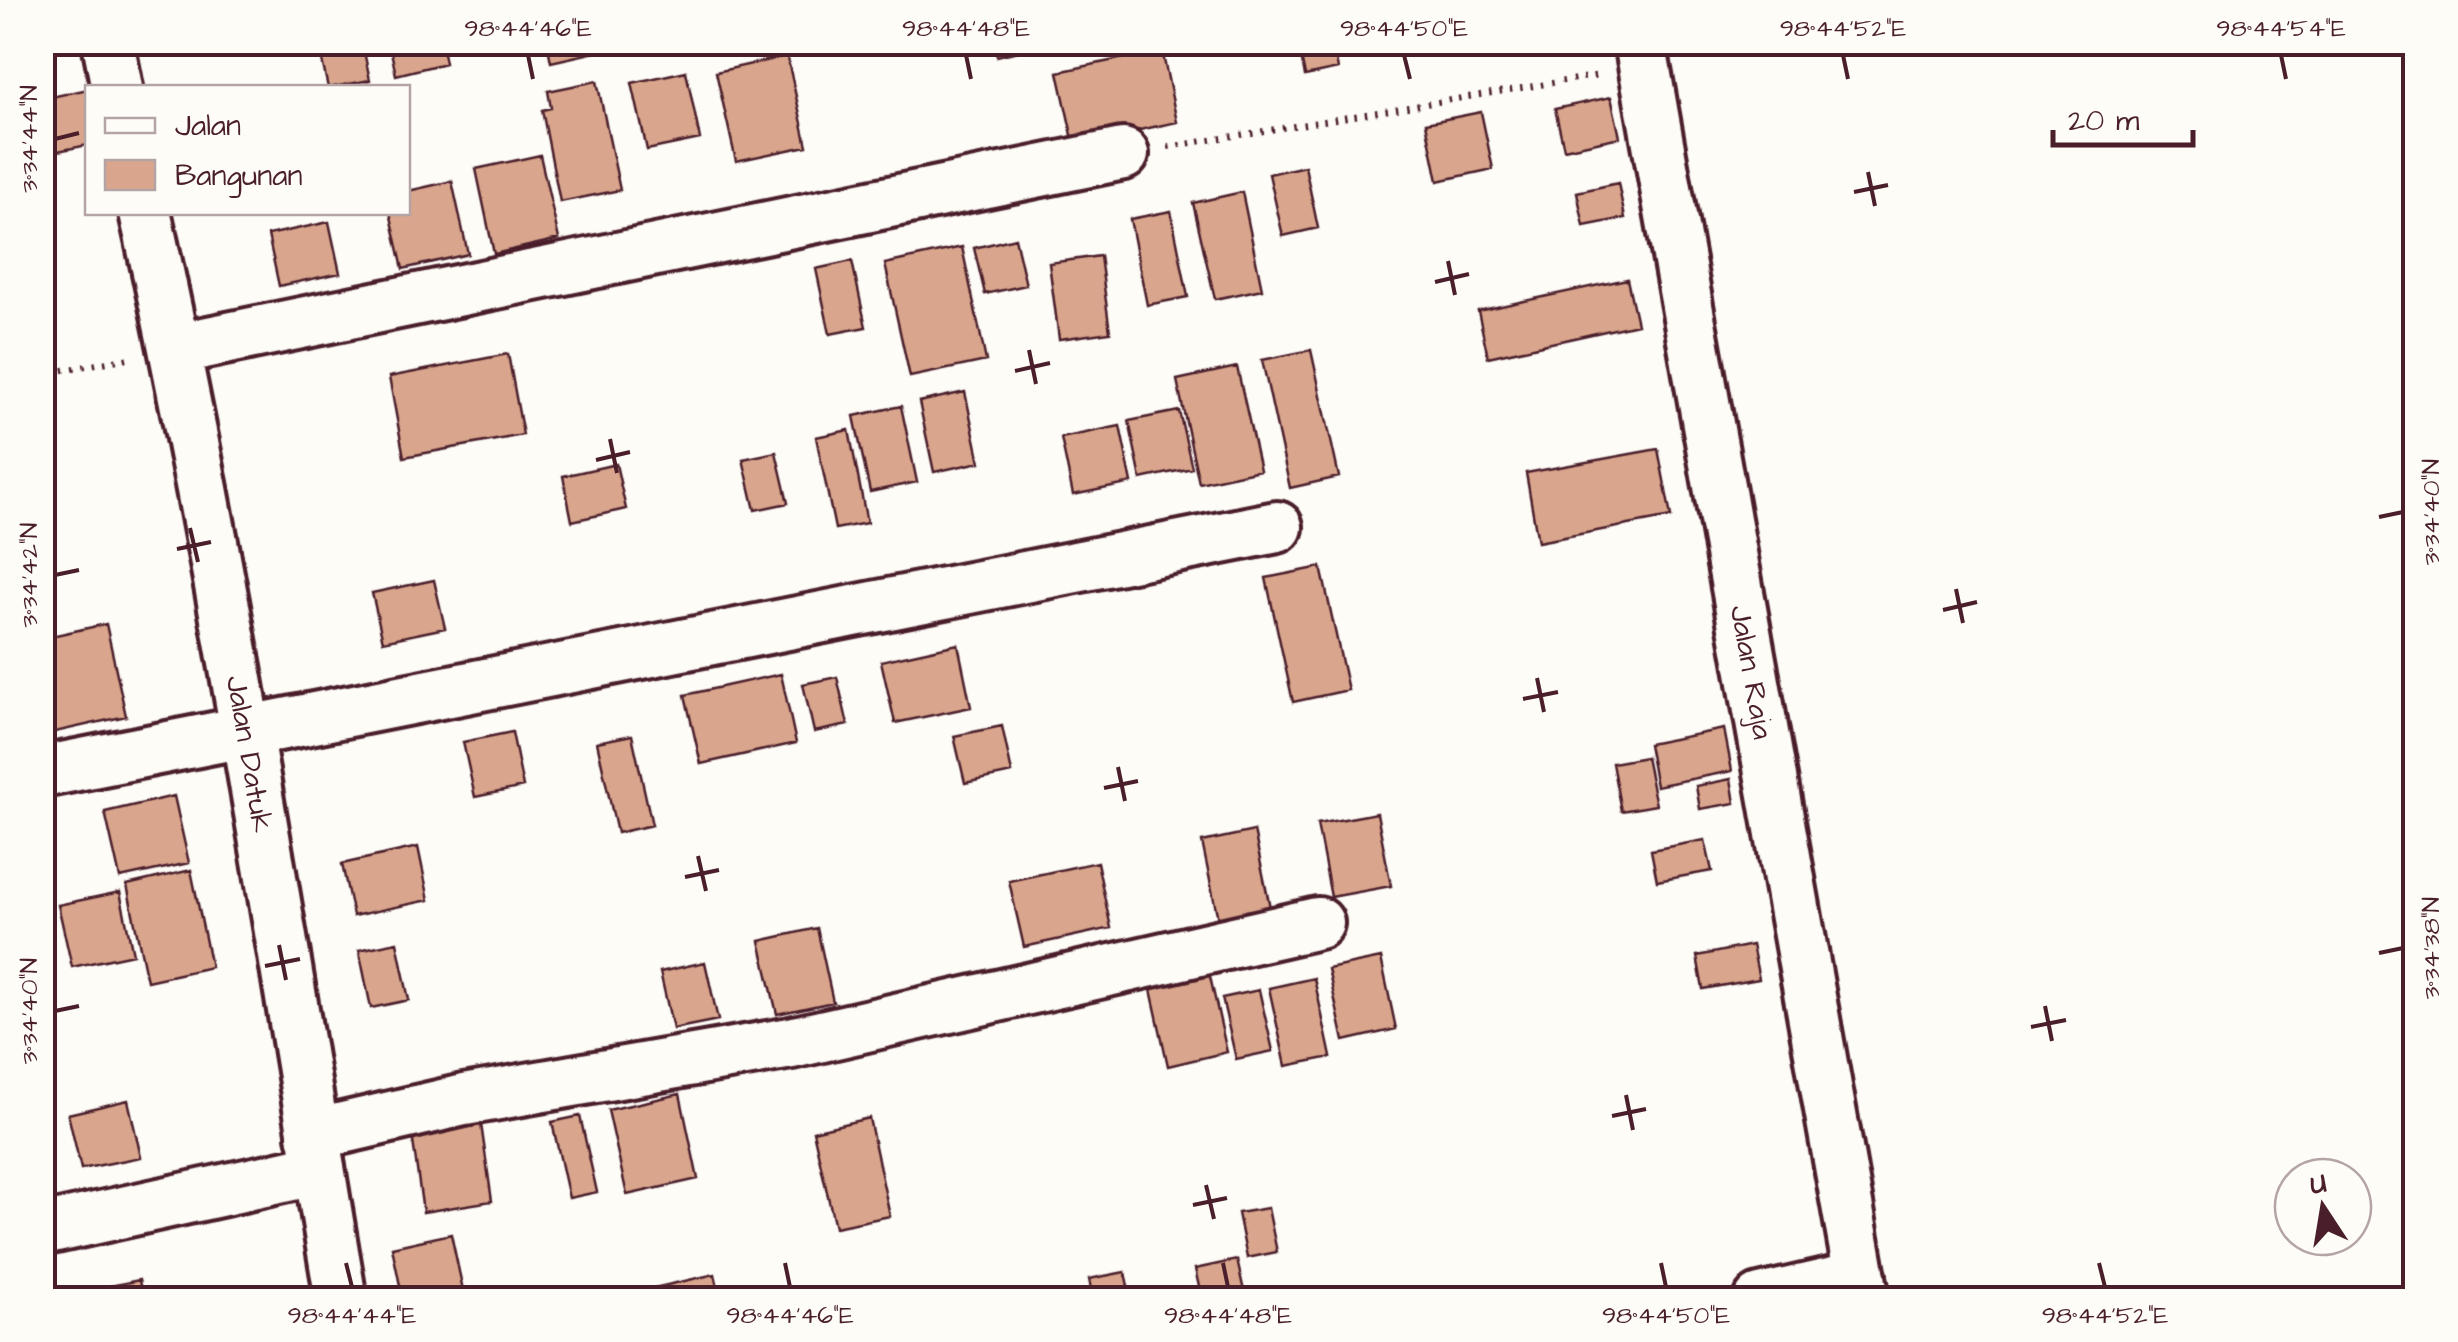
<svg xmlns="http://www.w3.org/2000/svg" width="2458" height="1342" font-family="'Architects Daughter',sans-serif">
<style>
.building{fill:#d9a68d;stroke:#4a1f2b;stroke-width:2.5}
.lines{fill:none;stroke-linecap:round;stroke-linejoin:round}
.street-casing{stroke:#4a1f2b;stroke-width:58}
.path{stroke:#4a1f2b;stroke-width:6;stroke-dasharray:2.5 8;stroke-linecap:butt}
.street{stroke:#fdfcf7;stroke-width:50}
.ticks{fill:none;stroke:#4a1f2b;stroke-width:4}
.labels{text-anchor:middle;stroke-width:9;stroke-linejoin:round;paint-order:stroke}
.street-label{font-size:30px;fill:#4a1f2b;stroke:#fdfcf7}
.neatline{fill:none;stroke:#4a1f2b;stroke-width:4}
.ticks-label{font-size:25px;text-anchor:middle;fill:#4a1f2b}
</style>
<rect width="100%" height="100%" fill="#fdfcf7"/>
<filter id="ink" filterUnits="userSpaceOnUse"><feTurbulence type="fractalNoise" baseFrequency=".01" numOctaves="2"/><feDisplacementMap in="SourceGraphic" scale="20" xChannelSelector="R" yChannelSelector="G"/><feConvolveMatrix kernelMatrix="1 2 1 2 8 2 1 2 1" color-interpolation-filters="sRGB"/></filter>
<g filter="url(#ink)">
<path class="building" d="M 318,42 L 362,42 L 370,80 L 328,88 Z
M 389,42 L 441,42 L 445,63 L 396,75 Z
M 547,42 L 640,42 L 551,62 Z
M 994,42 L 1030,42 L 1031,48 L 997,56 Z
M 1298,42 L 1332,42 L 1338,69 L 1305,76 Z
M 1162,50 L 1177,122 L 1074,144 L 1058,72 Z
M 787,56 L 807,146 L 736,161 L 716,72 Z
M 686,71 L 700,139 L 647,150 L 632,83 Z
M 597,81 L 620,190 L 560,202 L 542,110 L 551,108 L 548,91 Z
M 88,89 L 88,145 L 43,154 L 42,99 Z
M 1611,97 L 1620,137 L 1564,149 L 1555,109 Z
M 1481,112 L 1493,169 L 1438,181 L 1426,123 Z
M 540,155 L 559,239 L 494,254 L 476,169 Z
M 1305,166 L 1318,228 L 1283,236 L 1269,174 Z
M 452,181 L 468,254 L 403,269 L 390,212 L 408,212 L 408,191 Z
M 1618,183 L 1625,218 L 1584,226 L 1577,192 Z
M 1242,192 L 1262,289 L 1215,299 L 1193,203 Z
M 1171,211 L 1188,297 L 1147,305 L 1130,219 Z
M 329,222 L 340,273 L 279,286 L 268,235 Z
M 1015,238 L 1026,285 L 985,294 L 974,248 Z
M 962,247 L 986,361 L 910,377 L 885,264 Z
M 1100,256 L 1110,332 L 1059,339 L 1049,263 Z
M 852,261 L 866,327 L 830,334 L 816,269 Z
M 1627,279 L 1637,324 L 1488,357 L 1478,311 Z
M 1311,350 L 1339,477 L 1290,488 L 1262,360 Z
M 508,354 L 523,435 L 404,457 L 389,377 Z
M 1237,367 L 1260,470 L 1199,483 L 1177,380 Z
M 965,392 L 980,462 L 934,472 L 919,402 Z
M 901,406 L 917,482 L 870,492 L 854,416 Z
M 1179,411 L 1192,468 L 1141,479 L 1129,421 Z
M 1120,426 L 1132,483 L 1073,495 L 1061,438 Z
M 849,430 L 867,523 L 835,529 L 816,437 Z
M 1658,449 L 1671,517 L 1538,542 L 1526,473 Z
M 776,452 L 788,503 L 755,510 L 743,459 Z
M 616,464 L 626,509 L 572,521 L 563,476 Z
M 1321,567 L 1348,690 L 1293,702 L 1266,578 Z
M 434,580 L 445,628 L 383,641 L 372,593 Z
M 106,624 L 126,716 L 42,735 L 42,638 Z
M 958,644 L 971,707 L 895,723 L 881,661 Z
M 781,674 L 796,743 L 701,764 L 685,695 Z
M 837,677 L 848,725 L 814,732 L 803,684 Z
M 1002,726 L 1012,773 L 965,783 L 954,736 Z
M 1724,729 L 1732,771 L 1656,786 L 1648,744 Z
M 512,732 L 523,787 L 475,797 L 463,742 Z
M 632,735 L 652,825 L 617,833 L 597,742 Z
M 1646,757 L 1656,805 L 1621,811 L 1612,763 Z
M 1731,779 L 1735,803 L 1700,809 L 1696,786 Z
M 174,796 L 189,863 L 120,878 L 105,812 Z
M 1377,813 L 1391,886 L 1331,897 L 1317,824 Z
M 1254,831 L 1271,912 L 1219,924 L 1202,842 Z
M 1705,840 L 1712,871 L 1657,881 L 1651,850 Z
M 418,847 L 429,900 L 353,916 L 342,864 Z
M 1097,862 L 1111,928 L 1024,947 L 1009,881 Z
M 191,870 L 211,967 L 147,981 L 127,885 Z
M 120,892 L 133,954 L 72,967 L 58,905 Z
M 817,928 L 833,1002 L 777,1014 L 760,941 Z
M 397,942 L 409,1000 L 371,1008 L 359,950 Z
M 1752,945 L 1759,979 L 1703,989 L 1697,956 Z
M 1381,958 L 1396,1029 L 1344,1041 L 1328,969 Z
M 705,962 L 718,1020 L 673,1029 L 660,972 Z
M 1209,972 L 1227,1052 L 1168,1066 L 1150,985 Z
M 1314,978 L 1331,1057 L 1286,1066 L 1269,988 Z
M 1259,990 L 1273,1051 L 1236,1059 L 1222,998 Z
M 680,1094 L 698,1179 L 627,1195 L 608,1110 Z
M 128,1100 L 141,1157 L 81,1169 L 68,1114 Z
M 580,1116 L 597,1192 L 569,1198 L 552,1122 Z
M 869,1118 L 890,1216 L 835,1227 L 813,1131 Z
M 481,1124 L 492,1201 L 423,1212 L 412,1134 Z
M 1268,1208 L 1277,1252 L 1247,1258 L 1238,1213 Z
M 451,1234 L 463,1290 L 403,1300 L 392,1247 Z
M 1237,1260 L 1246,1300 L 1202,1300 L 1195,1269 Z
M 1125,1272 L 1131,1300 L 1093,1300 L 1089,1279 Z
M 715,1274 L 721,1300 L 643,1300 L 641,1291 Z
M 139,1280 L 143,1300 L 78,1300 L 77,1293 Z"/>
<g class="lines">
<defs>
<g id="street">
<path d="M 108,42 L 117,88"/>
<path id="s1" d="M 1640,42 L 1864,1300"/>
<path id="s2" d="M 145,212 C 225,572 280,936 341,1300"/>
<path d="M 175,349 L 1123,154"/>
<path d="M 42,772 L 1277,527"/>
<path d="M 313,1135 L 464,1100 L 791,1043 L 1318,923"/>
<path d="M 42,1230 L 319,1169"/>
<path d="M 1760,1300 L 1860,1277"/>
</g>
</defs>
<use href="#street" class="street-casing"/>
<path class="path" d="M 1168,147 L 1600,75
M 42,374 L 130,358"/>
<use href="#street" class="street"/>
</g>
</g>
<path class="ticks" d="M 528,55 L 533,79M 966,55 L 971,79M 1404,55 L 1410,79M 1843,55 L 1848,79M 2281,55 L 2286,79M 55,139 L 79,133M 1868,172 L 1875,206M 1854,192 L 1888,185M 1448,261 L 1455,295M 1435,282 L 1469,274M 1029,350 L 1036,384M 1015,371 L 1050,363M 610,439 L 617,473M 596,460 L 630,452M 2379,517 L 2403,512M 190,528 L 198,562M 177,549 L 211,542M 55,575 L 79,570M 1956,589 L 1963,623M 1943,610 L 1977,602M 1537,678 L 1544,712M 1523,699 L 1558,692M 1118,767 L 1125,801M 1104,788 L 1138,781M 698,856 L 706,891M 685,877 L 719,870M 279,945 L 286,980M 2379,953 L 2403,948M 265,966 L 300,959M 2045,1006 L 2052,1041M 55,1011 L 79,1006M 2031,1027 L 2066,1020M 1626,1095 L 1633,1130M 1612,1116 L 1646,1109M 1206,1185 L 1214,1219M 1193,1205 L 1227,1198M 346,1263 L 352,1287M 785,1263 L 790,1287M 1223,1263 L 1228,1287M 1661,1263 L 1666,1287M 2099,1263 L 2105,1287"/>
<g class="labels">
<g class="street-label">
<text dy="10" stroke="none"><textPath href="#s1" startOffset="640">Jalan Raja</textPath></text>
<text dy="10" stroke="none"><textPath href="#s2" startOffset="552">Jalan Datuk</textPath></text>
</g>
</g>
<rect width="2458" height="1342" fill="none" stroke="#fdfcf7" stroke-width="110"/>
<rect x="85" y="85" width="325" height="130" fill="#fdfcf7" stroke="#b5a4a5" stroke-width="2.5"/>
<rect x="105" y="118" width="50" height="15" fill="#fdfcf7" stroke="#b5a4a5" stroke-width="2.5"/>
<text x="175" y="135" font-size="30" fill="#4a1f2b">Jalan</text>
<rect x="105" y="160" width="50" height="30" fill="#d9a68d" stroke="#b5a4a5" stroke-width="2.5"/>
<text x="175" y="185" font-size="30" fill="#4a1f2b">Bangunan</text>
<g transform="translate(2323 1207) rotate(348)"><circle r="48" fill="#fdfcf7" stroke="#b5a4a5" stroke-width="2.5"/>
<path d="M0-8L18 38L0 25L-18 38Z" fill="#4a1f2b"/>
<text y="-15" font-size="28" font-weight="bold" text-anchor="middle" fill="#4a1f2b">U</text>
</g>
<path d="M2053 130v15h140v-15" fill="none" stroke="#4a1f2b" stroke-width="5"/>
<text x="2068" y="130" font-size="30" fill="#4a1f2b" stroke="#fdfcf7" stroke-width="8" paint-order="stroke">20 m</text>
<rect x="55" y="55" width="2348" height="1232" class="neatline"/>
<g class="ticks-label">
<text x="528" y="36">98°44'46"E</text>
<text x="966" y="36">98°44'48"E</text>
<text x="1404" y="36">98°44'50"E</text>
<text x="1843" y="36">98°44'52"E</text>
<text x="2281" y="36">98°44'54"E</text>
<text transform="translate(28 139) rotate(-90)" y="9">3°34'44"N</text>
<text transform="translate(2430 512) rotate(-90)" y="9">3°34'40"N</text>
<text transform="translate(28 575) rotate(-90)" y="9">3°34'42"N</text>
<text transform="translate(2430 948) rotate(-90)" y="9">3°34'38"N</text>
<text transform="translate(28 1011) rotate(-90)" y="9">3°34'40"N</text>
<text x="352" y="1323">98°44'44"E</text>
<text x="790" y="1323">98°44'46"E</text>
<text x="1228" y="1323">98°44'48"E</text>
<text x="1666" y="1323">98°44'50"E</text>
<text x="2105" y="1323">98°44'52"E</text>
</g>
</svg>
